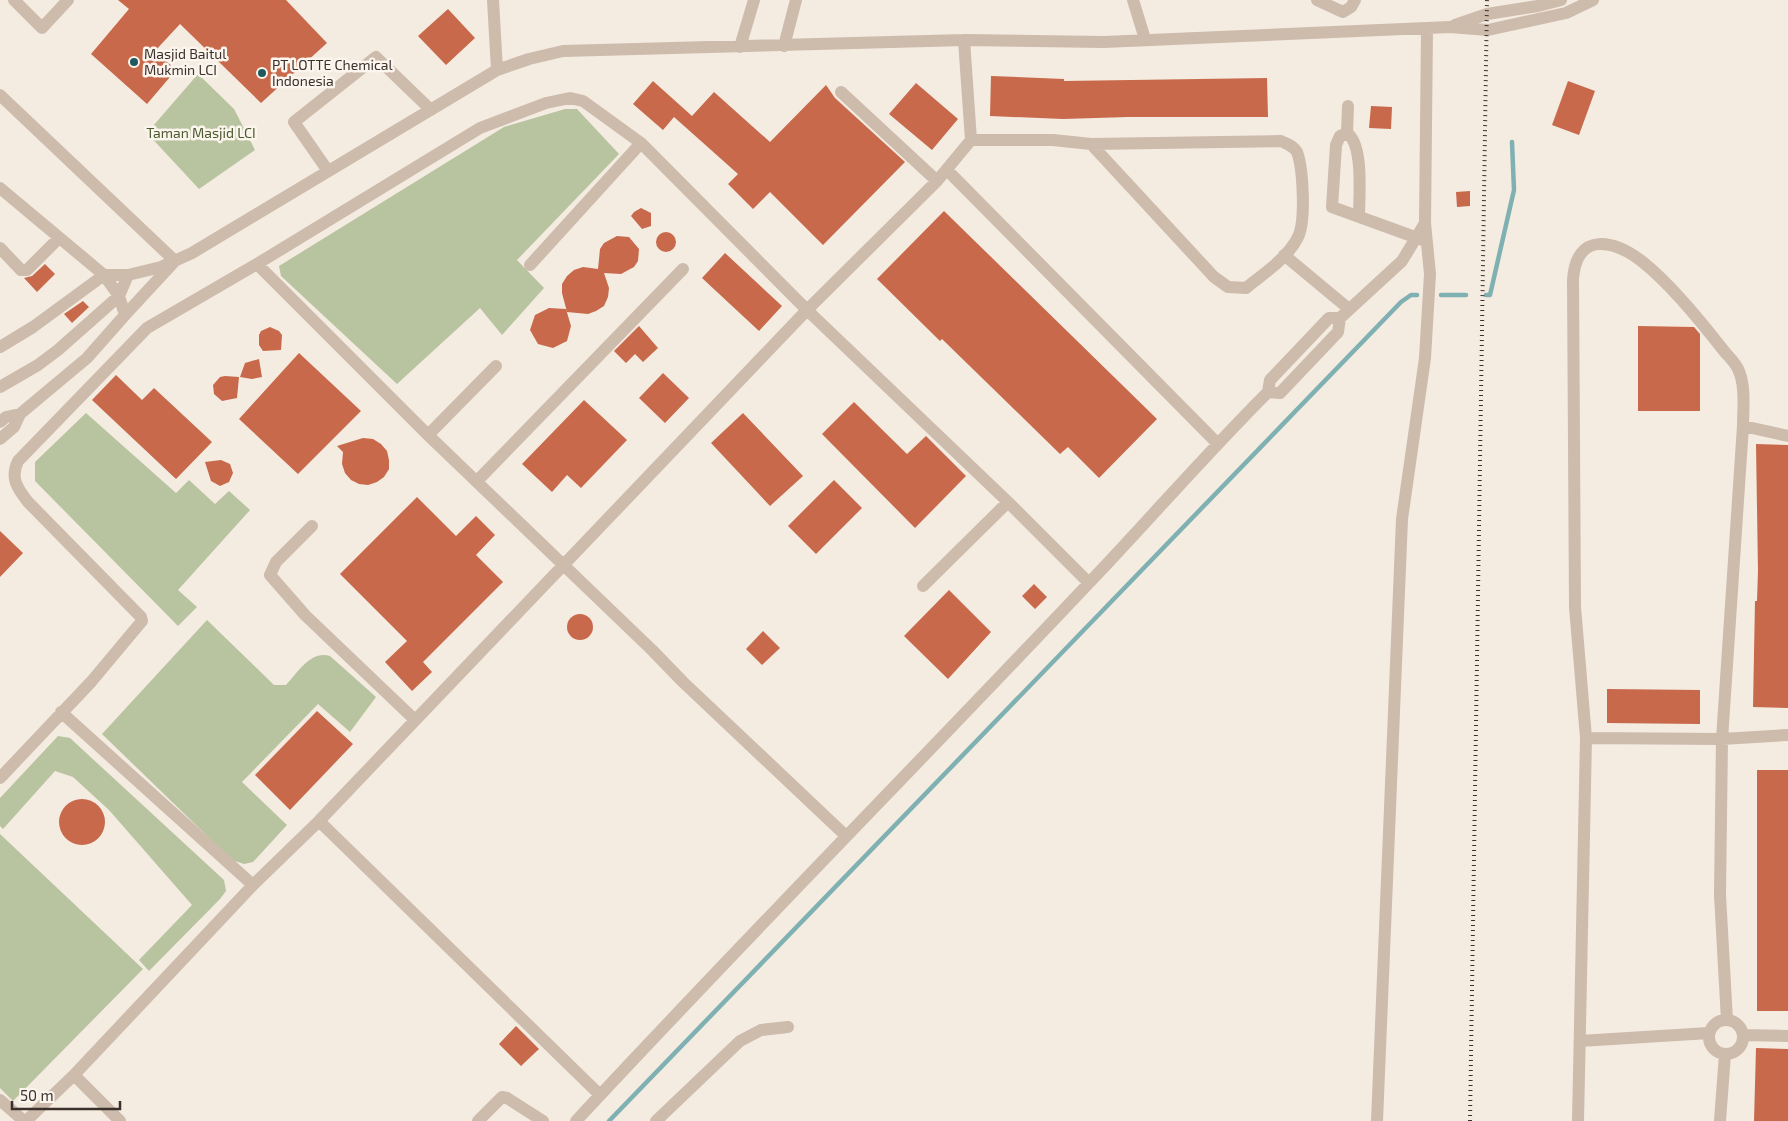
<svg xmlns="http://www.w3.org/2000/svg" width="1788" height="1121" font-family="'Exo 2',sans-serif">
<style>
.green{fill:#b8c4a0}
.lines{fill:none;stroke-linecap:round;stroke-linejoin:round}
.stream{stroke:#7fb0b2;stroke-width:4.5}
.building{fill:#c8694b}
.minor{stroke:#cdbbac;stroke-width:12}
.rail{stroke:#3b302b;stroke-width:4;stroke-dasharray:1 4;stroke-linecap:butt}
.poi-dot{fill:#1f5a5e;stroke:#fbf5ee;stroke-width:2}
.labels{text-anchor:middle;stroke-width:5;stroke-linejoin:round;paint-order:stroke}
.poi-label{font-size:14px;fill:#3b302b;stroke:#fbf5ee;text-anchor:start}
.park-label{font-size:14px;fill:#4a5a2e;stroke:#fbf5ee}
</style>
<rect width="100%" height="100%" fill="#f4ebe1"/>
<path class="green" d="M 198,74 L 234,109 L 255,150 L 199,189 L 147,133 Z
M 565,109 L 577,109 L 619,154 L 517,260 L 544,288 L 502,335 L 480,308 L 397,384 L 281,276 L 279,266 L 504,127 Z
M 86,413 L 176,493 L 189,480 L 215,504 L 229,491 L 250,510 L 178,590 L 197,607 L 178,626 L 35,481 L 35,462 Z
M 207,620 L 274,685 L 286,685 C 298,672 311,650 330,656 L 376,697 L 350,732 L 318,704 L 242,782 L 287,825 L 253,862 L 244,864 L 232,860 L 102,734 Z
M 58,736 L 70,738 L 224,880 L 226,891 L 220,899 L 149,971 L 139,960 L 192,905 L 109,810 L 73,777 L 55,771 L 3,829 L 0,826 L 0,798 Z
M 0,834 L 143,969 L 13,1101 L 0,1088 Z"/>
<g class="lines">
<path class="stream" d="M 1441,295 L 1466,295
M 1486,295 L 1490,295 L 1514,190 L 1512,142
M 609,1121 L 1401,302 L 1411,295 L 1417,295"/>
</g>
<path class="building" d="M 118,0 L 286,0 L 327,43 L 261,103 L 180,24 L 155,51 L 176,70 L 147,104 L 91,54 L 129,9 Z
M 448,9 L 475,38 L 446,65 L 418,36 Z
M 991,76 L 1064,79 L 1064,81 L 1267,78 L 1268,117 L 1128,117 L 1063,119 L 990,116 Z
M 653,81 L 692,116 L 714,92 L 770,142 L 826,85 L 835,98 L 905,162 L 823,245 L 770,192 L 753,209 L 728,184 L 738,174 L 674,117 L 663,130 L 633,104 Z
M 1568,81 L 1595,91 L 1579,135 L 1552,125 Z
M 916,83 L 958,119 L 932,150 L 889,114 Z
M 1371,106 L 1392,107 L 1391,129 L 1369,128 Z
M 1470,191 L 1470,206 L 1457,207 L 1456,192 Z
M 641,208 L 651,213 L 651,226 L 642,229 L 631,216 L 634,212 Z
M 944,211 L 1157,419 L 1099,478 L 1068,447 L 1060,454 L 942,339 L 940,341 L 877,279 Z
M656 242a10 10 0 1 1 20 0a10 10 0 1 1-20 0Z
M 617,236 L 629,237 L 639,249 L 638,261 L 634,267 L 621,274 L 604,273 L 609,288 L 608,297 L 604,306 L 596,311 L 588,314 L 567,312 L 562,293 L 562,284 L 567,276 L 574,270 L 583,267 L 598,269 L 600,249 L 604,243 Z
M 725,253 L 782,306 L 759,331 L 702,278 Z
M 45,264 L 55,274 L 37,292 L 24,278 L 32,276 Z
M 83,301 L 89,307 L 72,323 L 64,314 Z
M 549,308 L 566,309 L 571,326 L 567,341 L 553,348 L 538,344 L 530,330 L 535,315 Z
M 639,326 L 658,348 L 643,362 L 635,354 L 626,363 L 614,351 Z
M 1638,326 L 1694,327 L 1700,334 L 1700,411 L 1638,411 Z
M 270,327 L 279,331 L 282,335 L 281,350 L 263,351 L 259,345 L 259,335 L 261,331 Z
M 299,353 L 361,411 L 298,474 L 239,419 Z
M 259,359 L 262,377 L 252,379 L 240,377 L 245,363 Z
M 663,373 L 689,398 L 665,423 L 639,398 Z
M 116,375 L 142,400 L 154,388 L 212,442 L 176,479 L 92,400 Z
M 225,376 L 239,377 L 237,398 L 222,401 L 214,394 L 213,385 L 220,377 Z
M 584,400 L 627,440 L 581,488 L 567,475 L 552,492 L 522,464 Z
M 854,402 L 907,454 L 926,436 L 966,476 L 915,528 L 822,434 Z
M 743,413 L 803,476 L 770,506 L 711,443 Z
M 363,438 L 373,439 L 381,444 L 387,451 L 389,460 L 389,469 L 384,477 L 377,482 L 368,485 L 359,484 L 351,480 L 345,473 L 342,464 L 343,452 L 337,446 Z
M 1756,444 L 1788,445 L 1788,708 L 1753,707 L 1755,601 L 1757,601 L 1758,571 Z
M 221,460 L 230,464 L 233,473 L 229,482 L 220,486 L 211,481 L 205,462 Z
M 834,480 L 862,508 L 816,554 L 788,526 Z
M 417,497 L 456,536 L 476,516 L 495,535 L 476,555 L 503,582 L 423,662 L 432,672 L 412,691 L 385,662 L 407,641 L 340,574 Z
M 0,531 L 23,553 L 0,577 Z
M 1034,584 L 1047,597 L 1035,609 L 1022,596 Z
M 949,590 L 991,632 L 948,679 L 904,636 Z
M567 627a13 13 0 1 1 26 0a13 13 0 1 1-26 0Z
M 763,631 L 780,648 L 762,665 L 746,649 Z
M 1607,689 L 1700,690 L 1700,724 L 1607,723 Z
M 317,711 L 353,744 L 290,810 L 255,775 Z
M 1757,770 L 1788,770 L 1788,1011 L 1757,1011 Z
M59 822a23 23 0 1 1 46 0a23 23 0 1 1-46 0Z
M 516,1026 L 539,1049 L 521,1066 L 499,1044 Z
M 1756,1048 L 1788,1049 L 1788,1121 L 1754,1121 Z"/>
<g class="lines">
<path class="minor" d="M 14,0 L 42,28 L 68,0
M 493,0 L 497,70
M 1133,0 L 1145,39
M 1317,0 L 1343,12 L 1351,7 L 1355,0
M 1455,25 L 1487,14 L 1538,6 L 1561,0
M 964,40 L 971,140
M 784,46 L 796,0
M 740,47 L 754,0
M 841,92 L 937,181
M 0,95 L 175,261 L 125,315
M 1348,106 L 1347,133 C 1364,145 1359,196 1359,217
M 1347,133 L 1340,136 L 1336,145 L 1332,207 L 1423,240
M 947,170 L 1217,443
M 328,171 L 294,122 L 376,57 L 431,110
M 0,188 L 104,275 L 119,296 L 125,315 L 87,358 L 20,414 L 14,427 L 0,439
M 0,248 L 21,270 L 27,270 L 58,239
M 1284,255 L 1349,309
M 530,265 L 641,143
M 0,347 L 33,327 L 104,275 L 128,275 L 161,267 L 192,253 L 497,70 L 529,59 L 563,51 L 964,40 L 1104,42 L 1450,27 L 1488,30 L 1566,13 L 1593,0
M 0,387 L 38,365 L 58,350 L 119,296 L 128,275
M 1268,392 L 1280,393 L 1338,332 L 1340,318
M 0,422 L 6,417 L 20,414
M 1743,426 L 1788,436
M 428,435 L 496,366
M 477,481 L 683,269
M 312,526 L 276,562 L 270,575 L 305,615 L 414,719
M 1089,583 L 1008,502 L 807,310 L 937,181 L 971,140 L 1053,140 L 1091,144 L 1281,141 C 1287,144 1294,146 1297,152 C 1303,168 1306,221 1298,237 C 1288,258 1263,274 1246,288 L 1228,287 L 1214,277 L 1091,144
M 923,586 L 1008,502
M 61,712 L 253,885
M 1586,738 L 1722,739 L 1788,735
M 0,778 L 91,682 L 142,621 L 141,617 L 28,502 C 17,488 10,478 18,461 L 147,328 L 257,264 L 428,435 L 652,650 L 683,682 L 845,835
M 319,821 L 600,1095
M1709 1037a17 17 0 1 1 34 0a17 17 0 1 1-34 0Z
M 1743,1035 L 1788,1036
M 1580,1041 L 1709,1033
M 0,1100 L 24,1121
M 26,1121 L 74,1075
M 120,1121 L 74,1075 L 253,885 L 319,821 L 807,310 L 641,143 L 583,101 L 570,98 L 546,103 L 480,128 L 257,264
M 478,1121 L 502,1097 L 507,1098 L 543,1121
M 576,1121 C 744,940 918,764 1088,584 C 1149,520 1206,454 1268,392 L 1270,380 L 1329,318 L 1340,318 L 1402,261 L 1425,223 L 1427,29
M 656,1121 L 740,1041 L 761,1030 L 788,1027
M 1377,1121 L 1402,519 L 1425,358 L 1430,274 L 1425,223
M 1578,1121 L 1586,738 L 1575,607 L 1573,280 C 1576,231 1614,239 1644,263 C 1670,284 1703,324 1724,351 C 1728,356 1735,362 1738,369 C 1746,385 1743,409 1743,426 L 1722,739 L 1720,895 L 1727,1020
M 1720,1121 L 1725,1054"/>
<path class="rail" d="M 1470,1121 L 1487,0"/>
</g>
<g class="poi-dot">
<circle cx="134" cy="62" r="5"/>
<circle cx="262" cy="73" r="5"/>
</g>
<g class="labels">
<g class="poi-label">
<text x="144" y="59">Masjid Baitul<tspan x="144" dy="16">Mukmin LCI</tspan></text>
<text x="272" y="70">PT LOTTE Chemical<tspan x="272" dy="16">Indonesia</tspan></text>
</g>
<g class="park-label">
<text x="201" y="138">Taman Masjid LCI</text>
</g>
</g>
<path d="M12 1101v8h108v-8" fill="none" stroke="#3b302b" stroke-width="2.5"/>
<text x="20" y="1101" font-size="15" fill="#3b302b" stroke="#fbf5ee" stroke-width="4" paint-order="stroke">50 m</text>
</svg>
